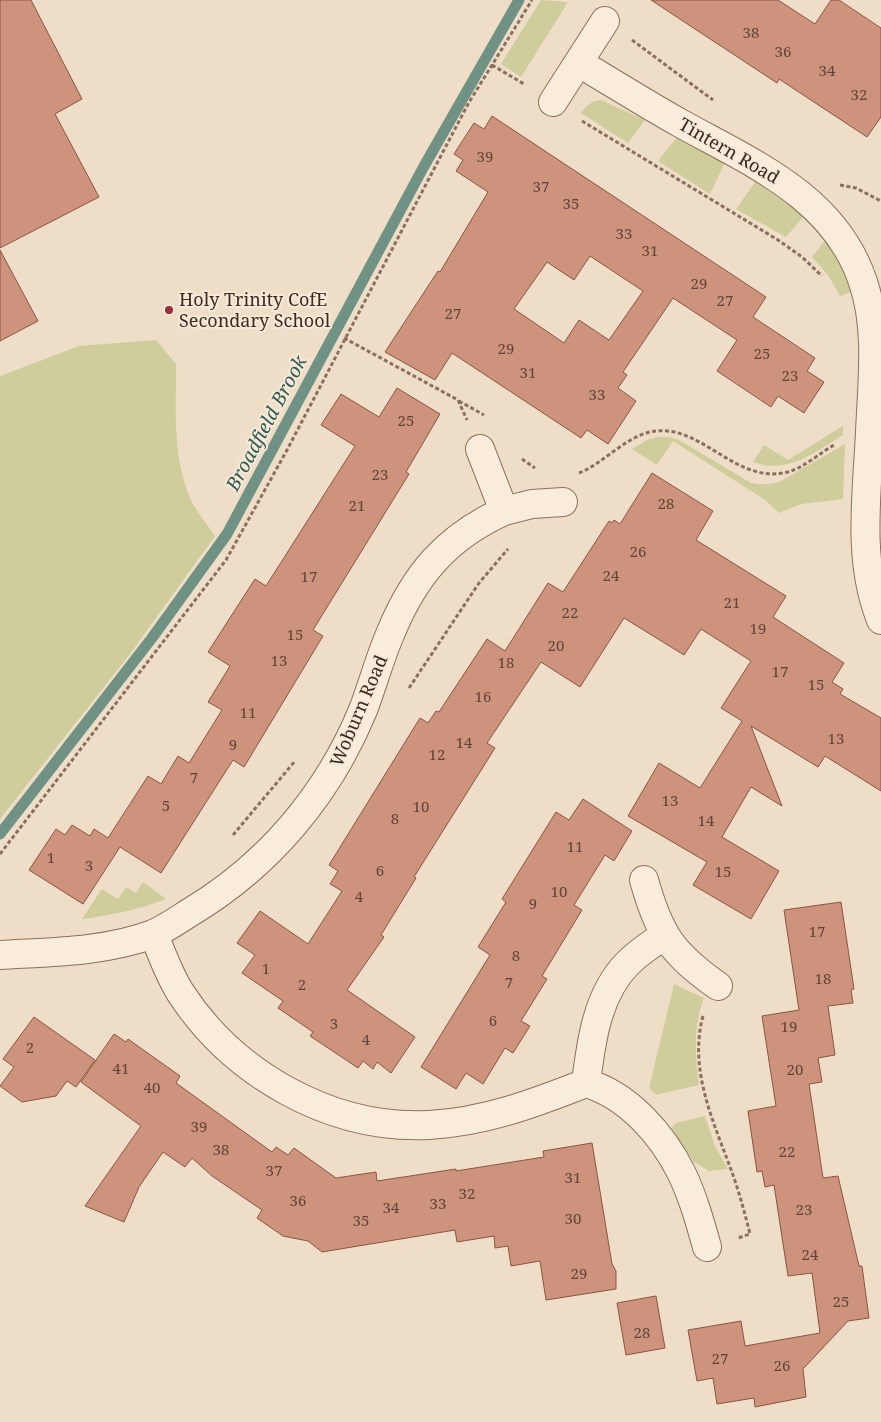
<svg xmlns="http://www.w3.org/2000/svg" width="881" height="1422" font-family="'Noto Serif',serif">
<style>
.green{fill:#cecd9b}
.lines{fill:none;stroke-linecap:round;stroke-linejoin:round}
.stream{stroke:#6f9284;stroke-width:11}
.building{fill:#ce937d;stroke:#8b5441;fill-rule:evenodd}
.minor-casing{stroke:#8c6f5c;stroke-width:30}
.path{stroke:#8c6f5c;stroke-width:3;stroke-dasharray:4 2.5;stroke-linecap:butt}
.minor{stroke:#faecdb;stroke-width:28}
.poi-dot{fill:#9c2b3b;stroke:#f7e9d7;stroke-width:2}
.labels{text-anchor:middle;stroke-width:4;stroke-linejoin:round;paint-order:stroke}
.number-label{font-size:15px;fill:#604437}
.street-label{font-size:18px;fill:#3c2920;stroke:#f7e9d7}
.poi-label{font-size:18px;fill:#3c2920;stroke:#f7e9d7;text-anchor:start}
.water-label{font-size:19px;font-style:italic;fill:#2f5c53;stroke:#f7e9d7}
</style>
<rect width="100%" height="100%" fill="#efdec7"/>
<path class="green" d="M 541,0 L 568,2 L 521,77 L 501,64 Z
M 601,100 L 645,120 L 628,143 L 581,113 C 587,105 591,101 601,100 Z
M 677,137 L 726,160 L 710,194 L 658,161 Z
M 758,178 L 805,215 L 786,237 L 736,209 Z
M 827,238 L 853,291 L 840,296 L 828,275 L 812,257 Z
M 156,340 L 176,364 C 176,410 172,462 193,504 C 199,515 208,525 215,536 L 130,654 L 0,819 L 0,376 L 79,346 Z
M 843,426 L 843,435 C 815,452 787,475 753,462 L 764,445 L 788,460 Z
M 658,437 L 669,437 L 679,440 L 751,483 C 762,485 770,485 781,481 L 845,444 L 843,499 L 801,504 L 779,513 L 765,500 L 673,441 L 657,465 L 632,449 L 647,440 Z
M 143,882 L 166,899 C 138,910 111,915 82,919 L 102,889 L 118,899 L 126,887 L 136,893 Z
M 674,984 L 704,998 C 693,1028 695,1055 699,1085 L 656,1095 L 649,1088 Z
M 705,1116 L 715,1146 L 728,1169 L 709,1171 L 694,1162 L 671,1128 L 676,1123 Z"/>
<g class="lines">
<path class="stream" d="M 0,834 L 152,638 L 227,534 L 423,168 L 519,0"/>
</g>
<path class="building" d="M 0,0 L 31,0 L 82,99 L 55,114 L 99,197 L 0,248 Z
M 651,0 L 778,0 L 815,24 L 831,0 L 839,0 L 881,28 L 881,117 L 867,137 L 779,79 L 777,83 Z
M 492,116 L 766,297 L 753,317 L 815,358 L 807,371 L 824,382 L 804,413 L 778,396 L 771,407 L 717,371 L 737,340 L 673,298 L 623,372 L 627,375 L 618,388 L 636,401 L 608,444 L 587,430 L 581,438 L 452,353 L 435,380 L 385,352 L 438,271 L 440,272 L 488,192 L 456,171 L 463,160 L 454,154 L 474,123 L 484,129 ZM 590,256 L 643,291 L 609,340 L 579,320 L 564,343 L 514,309 L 547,262 L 574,280 Z
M 0,250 L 38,321 L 0,341 Z
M 397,388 L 440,414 L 406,472 L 409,474 L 313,630 L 323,636 L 244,767 L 233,760 L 161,873 L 120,847 L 83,904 L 29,870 L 56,829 L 65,835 L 72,825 L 90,836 L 94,829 L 108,838 L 148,776 L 161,784 L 178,756 L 189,763 L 222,710 L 208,702 L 230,666 L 208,652 L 255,579 L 266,586 L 355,446 L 321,425 L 341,394 L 379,417 Z
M 652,473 L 713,511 L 696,540 L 786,596 L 773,617 L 844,663 L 832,682 L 843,689 L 840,694 L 881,718 L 881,791 L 825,756 L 818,767 L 751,726 L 782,806 L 751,787 L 722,837 L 779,871 L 751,919 L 693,885 L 707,862 L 628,816 L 659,763 L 700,788 L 742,721 L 721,708 L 751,661 L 701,629 L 684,655 L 624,618 L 580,687 L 541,662 L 487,743 L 495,748 L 414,877 L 416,878 L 381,935 L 384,937 L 347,990 L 415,1037 L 391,1073 L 377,1062 L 373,1069 L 363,1061 L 358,1068 L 310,1036 L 313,1032 L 278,1008 L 283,1001 L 242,973 L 255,955 L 237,943 L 260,911 L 308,944 L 342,891 L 330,884 L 338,871 L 329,865 L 420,718 L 428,723 L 436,711 L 439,712 L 487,639 L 505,651 L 548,583 L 563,592 L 609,521 L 612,523 L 614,520 L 620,524 Z
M 583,799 L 632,831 L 614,861 L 605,855 L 574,905 L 582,910 L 542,976 L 547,979 L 521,1021 L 530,1026 L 513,1053 L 505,1048 L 483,1084 L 466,1073 L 456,1089 L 421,1067 L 490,955 L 478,947 L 506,902 L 502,899 L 556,812 L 569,820 Z
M 841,902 L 854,989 L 851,990 L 853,1003 L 828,1006 L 835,1055 L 818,1058 L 822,1082 L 809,1084 L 823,1178 L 838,1176 L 859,1266 L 862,1266 L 869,1318 L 848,1321 L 803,1369 L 806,1397 L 755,1407 L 754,1398 L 717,1404 L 713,1378 L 697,1381 L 688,1330 L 741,1321 L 745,1346 L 820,1333 L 812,1273 L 788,1276 L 774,1185 L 765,1187 L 762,1171 L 757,1172 L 748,1111 L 776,1106 L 762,1016 L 799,1010 L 784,910 Z
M 34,1017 L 95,1060 L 76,1087 L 67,1081 L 56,1096 L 22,1102 L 0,1086 L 14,1067 L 3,1059 Z
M 114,1034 L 126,1042 L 128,1039 L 180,1076 L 176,1083 L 272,1152 L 276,1147 L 288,1155 L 294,1148 L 336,1178 L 376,1172 L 377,1181 L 456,1169 L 456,1171 L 544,1157 L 543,1151 L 592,1143 L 612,1264 L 616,1271 L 616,1289 L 546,1300 L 540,1261 L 511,1266 L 508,1246 L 495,1248 L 494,1236 L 457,1242 L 455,1230 L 322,1252 L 308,1241 L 283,1236 L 257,1218 L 262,1210 L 212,1176 L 192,1158 L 185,1167 L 163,1152 L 139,1187 L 124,1222 L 85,1206 L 141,1126 L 81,1082 Z
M 656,1296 L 665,1348 L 626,1355 L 617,1303 Z"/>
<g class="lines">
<defs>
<path id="minor" d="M 579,63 C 613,83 646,104 680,123 C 752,163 835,197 863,282 C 879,328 872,384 870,432 C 867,495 857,560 881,620
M 553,102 L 605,21
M 480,449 L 504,511 L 532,504 L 563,502
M 644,880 C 659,934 672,954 718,986
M 154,934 C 161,953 169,974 180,992 C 233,1074 331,1130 429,1125 C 485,1122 535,1103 586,1083
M 664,936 C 651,944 638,953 627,964 C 597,995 591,1042 586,1083 C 628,1095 663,1135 682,1174 C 693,1197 700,1222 707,1247
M 0,955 C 51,952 105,952 153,934 C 165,929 178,920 189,913 C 268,866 328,795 363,710 C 373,684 380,657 391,632 C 415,574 447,537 504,511"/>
</defs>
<use href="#minor" class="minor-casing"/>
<path class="path" d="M 632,40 L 713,100
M 492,65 L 524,84
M 582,121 L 778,240 L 802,257 L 822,276
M 840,185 L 856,188 L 881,201
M 344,338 L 458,400 L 467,420
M 459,401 L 484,415
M 522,459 L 535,468
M 579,473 C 603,464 629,433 656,431 C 704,426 736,485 788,472 C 803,468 820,453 834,445
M 409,688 L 479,583 L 508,549
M 233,835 L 295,761
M 0,854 L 226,560 L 287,450 L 468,104 L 532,0
M 703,1016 C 688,1071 715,1125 733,1175 C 740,1195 745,1214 750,1234 L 738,1238"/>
<use href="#minor" class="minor"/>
</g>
<circle class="poi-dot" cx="169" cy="310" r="5"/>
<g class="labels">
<g class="number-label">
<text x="751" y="38">38</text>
<text x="783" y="57">36</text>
<text x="827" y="76">34</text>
<text x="859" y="100">32</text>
<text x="485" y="162">39</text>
<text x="541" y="192">37</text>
<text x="571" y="209">35</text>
<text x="624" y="239">33</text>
<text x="650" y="256">31</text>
<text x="699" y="289">29</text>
<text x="725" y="306">27</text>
<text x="453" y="319">27</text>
<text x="506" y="354">29</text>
<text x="762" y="359">25</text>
<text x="528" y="378">31</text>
<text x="790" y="381">23</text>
<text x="597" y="400">33</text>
<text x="406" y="426">25</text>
<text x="380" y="480">23</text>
<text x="666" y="509">28</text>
<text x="357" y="511">21</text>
<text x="638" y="557">26</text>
<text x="611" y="581">24</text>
<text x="309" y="582">17</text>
<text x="732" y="608">21</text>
<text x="570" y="618">22</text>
<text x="758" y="634">19</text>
<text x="295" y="640">15</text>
<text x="556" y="651">20</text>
<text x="279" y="666">13</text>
<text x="506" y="668">18</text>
<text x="780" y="677">17</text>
<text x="816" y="690">15</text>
<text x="483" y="702">16</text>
<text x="248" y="718">11</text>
<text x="836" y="744">13</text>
<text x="464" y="748">14</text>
<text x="233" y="750">9</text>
<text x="437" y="760">12</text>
<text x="194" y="783">7</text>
<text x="670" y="806">13</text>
<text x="166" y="811">5</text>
<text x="421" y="812">10</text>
<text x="395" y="824">8</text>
<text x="706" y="826">14</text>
<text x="575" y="852">11</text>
<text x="51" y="863">1</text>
<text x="89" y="871">3</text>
<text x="380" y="876">6</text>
<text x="723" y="877">15</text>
<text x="559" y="897">10</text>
<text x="359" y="902">4</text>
<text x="533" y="909">9</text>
<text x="817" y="937">17</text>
<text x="516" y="961">8</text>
<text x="266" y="974">1</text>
<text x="823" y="984">18</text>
<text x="509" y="988">7</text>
<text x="302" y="990">2</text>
<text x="493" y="1026">6</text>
<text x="334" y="1029">3</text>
<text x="789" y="1032">19</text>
<text x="366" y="1045">4</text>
<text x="30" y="1053">2</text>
<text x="121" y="1074">41</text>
<text x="795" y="1075">20</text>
<text x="152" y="1093">40</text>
<text x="199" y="1132">39</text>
<text x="221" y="1155">38</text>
<text x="787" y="1157">22</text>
<text x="274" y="1176">37</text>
<text x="573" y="1183">31</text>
<text x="467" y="1199">32</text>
<text x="298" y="1206">36</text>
<text x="438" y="1209">33</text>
<text x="391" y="1213">34</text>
<text x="804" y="1215">23</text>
<text x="573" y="1224">30</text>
<text x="361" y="1226">35</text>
<text x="810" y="1260">24</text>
<text x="579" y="1279">29</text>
<text x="841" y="1307">25</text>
<text x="642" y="1338">28</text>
<text x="720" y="1364">27</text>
<text x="782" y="1371">26</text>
</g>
<g class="street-label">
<text transform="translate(729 151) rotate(30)" y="6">Tintern Road</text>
<text transform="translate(359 711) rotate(-67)" y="6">Woburn Road</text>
</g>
<g class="poi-label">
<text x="179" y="306">Holy Trinity CofE<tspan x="179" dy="21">Secondary School</tspan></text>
</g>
<g class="water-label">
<text transform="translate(266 423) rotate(-62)" y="7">Broadfield Brook</text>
</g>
</g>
</svg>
